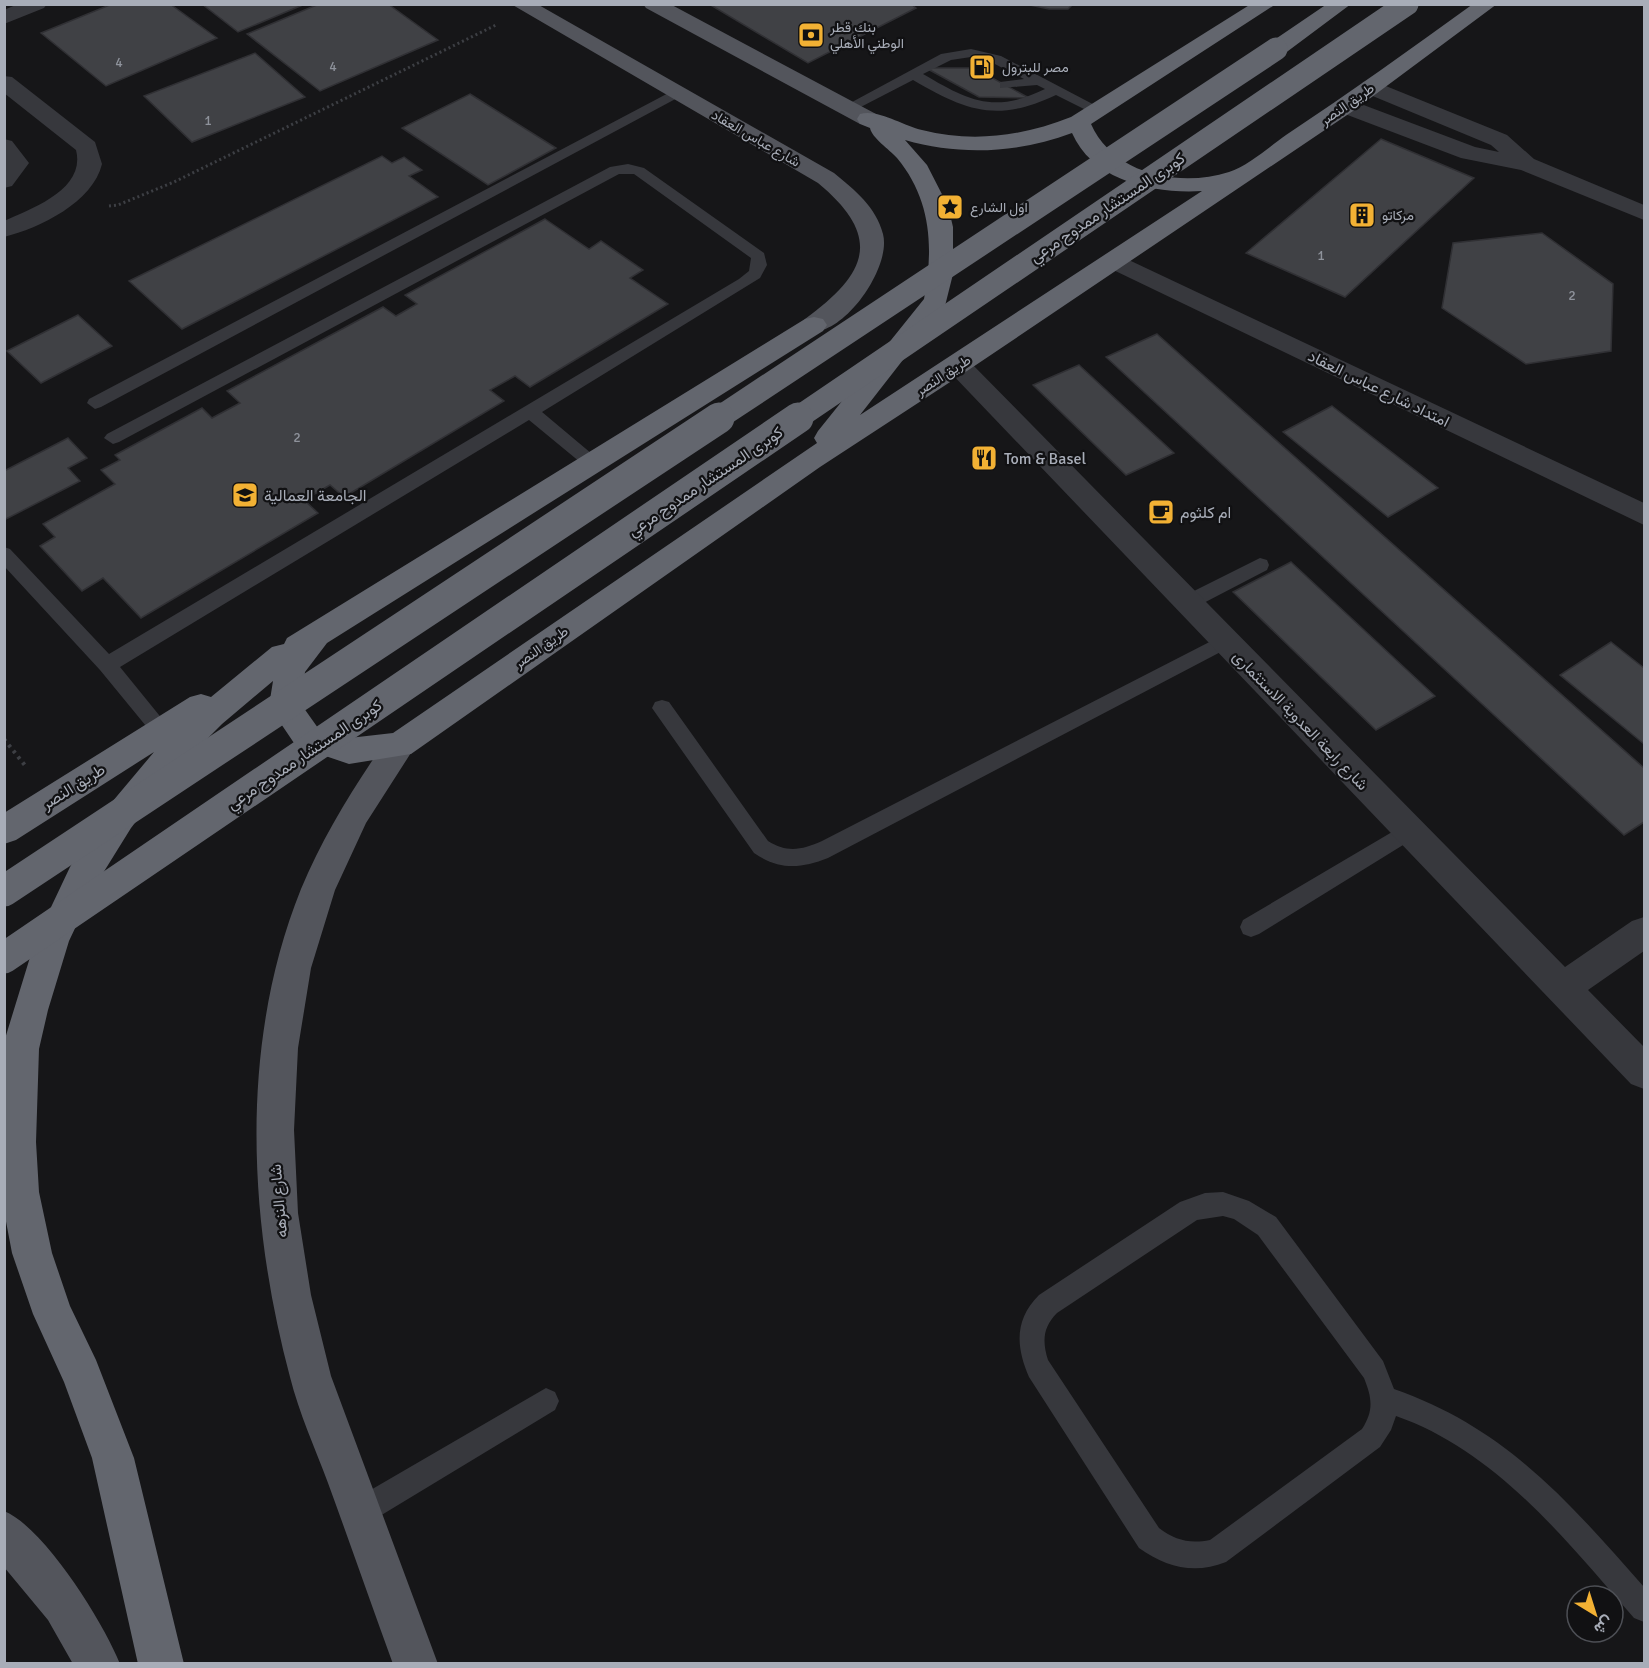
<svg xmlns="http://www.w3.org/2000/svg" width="1649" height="1668" font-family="Signika,Vazirmatn,sans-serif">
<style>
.building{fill:#404145;stroke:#303034;stroke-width:1.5}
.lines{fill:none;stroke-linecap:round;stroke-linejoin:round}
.path-far1{stroke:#3d3f44;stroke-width:3;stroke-dasharray:2 3;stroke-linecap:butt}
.path{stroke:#3d3f44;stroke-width:4;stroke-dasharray:3 4.5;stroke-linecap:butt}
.lane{fill:#37383d;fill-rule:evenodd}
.street{fill:#37383d;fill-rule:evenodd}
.primary{fill:#53555c;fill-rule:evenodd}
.highway{fill:#63666e;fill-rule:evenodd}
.highway-bridge-far1{stroke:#63666e;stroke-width:23}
.highway-bridge{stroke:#63666e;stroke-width:31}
.labels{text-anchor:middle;stroke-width:4.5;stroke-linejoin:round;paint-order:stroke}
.far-poi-label{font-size:14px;fill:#a8adb8;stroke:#111113;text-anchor:start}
.number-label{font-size:14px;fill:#8e929b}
.far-street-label{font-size:14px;fill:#a8adb8;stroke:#111113}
.street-label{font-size:16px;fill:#a8adb8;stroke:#111113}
.poi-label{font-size:16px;fill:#a8adb8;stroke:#111113;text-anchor:start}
</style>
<rect width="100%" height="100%" fill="#161618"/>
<path class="building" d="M 112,4 L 170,4 L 217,38 L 106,86 L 41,33 Z
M 202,4 L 305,4 L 238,32 Z
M 319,4 L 388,4 L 438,40 L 320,91 L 247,34 Z
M 709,4 L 911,4 L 916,8 L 808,63 Z
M 1025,4 L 1073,4 L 1068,9 L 1049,9 Z
M 255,53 L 305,97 L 192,142 L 144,96 Z
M 926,68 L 974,68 L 1029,98 L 979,97 Z
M 470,94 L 556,148 L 488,185 L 402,128 Z
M 1381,139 L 1474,178 L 1345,297 L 1246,253 Z
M 382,156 L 392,163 L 404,157 L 422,170 L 409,176 L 438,197 L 182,329 L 129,281 Z
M 545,219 L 589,249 L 601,241 L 643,270 L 630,278 L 668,304 L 530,387 L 515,376 L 490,390 L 504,401 L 344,497 L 330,485 L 304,500 L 318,513 L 141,618 L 103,578 L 82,591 L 40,546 L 55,537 L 43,524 L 115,484 L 101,470 L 120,460 L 115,455 L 202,408 L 212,418 L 240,403 L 227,391 L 383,307 L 396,316 L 417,304 L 405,295 Z
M 1542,233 L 1613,284 L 1611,351 L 1526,364 L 1442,308 L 1453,243 Z
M 78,315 L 112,346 L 41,383 L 7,351 Z
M 1157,334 L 1644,768 L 1644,822 L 1624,835 L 1106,357 Z
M 1079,365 L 1174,453 L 1126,475 L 1033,385 Z
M 1332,406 L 1438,488 L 1388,517 L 1283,432 Z
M 68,438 L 87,458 L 68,468 L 80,481 L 4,520 L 4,471 Z
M 1291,562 L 1435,696 L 1376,730 L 1233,592 Z
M 1611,642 L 1644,668 L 1644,744 L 1560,675 Z"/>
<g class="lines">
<path class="path-far1" d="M 109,206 L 118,205 L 174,182 L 496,25"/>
<path class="path" d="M 4,739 L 27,768"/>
<path class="lane" d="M 971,49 L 1001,56 L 1104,110 L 1102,113 L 1092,113 L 1056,95 C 997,123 966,111 913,80 L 853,111 L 843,111 L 841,108 L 941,54 ZM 971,57 L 991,62 L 1024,79 L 1000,82 L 1000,88 L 1037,85 L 1045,89 C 994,114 969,101 923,74 L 951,60 Z
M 676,89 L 681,90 L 681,96 L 101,407 L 95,409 L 87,403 L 89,399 Z
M 628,164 L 644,168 L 764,253 L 767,265 L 760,278 L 542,412 L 598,459 L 601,463 L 598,467 L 586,467 L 529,420 L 120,667 L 172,731 L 169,737 L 162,739 L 155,737 L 100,670 L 4,566 L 4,547 L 10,549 L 109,654 L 739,279 L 749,271 L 751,258 L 634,174 L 619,174 L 119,442 L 113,444 L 104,438 L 107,434 L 610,167 Z
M 1260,558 L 1267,560 L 1269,565 L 1267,570 L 1194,608 L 1180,608 L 1178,603 L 1180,598 Z
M 1225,634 L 1232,636 L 1235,641 L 1232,646 L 828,858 C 800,869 779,870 754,853 L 652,708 L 655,702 L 662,700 L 669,702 L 768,841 C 787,853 802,850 822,841 Z
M 1409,822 L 1416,825 L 1419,831 L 1416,837 L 1259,934 L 1251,937 L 1243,934 L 1240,927 L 1243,920 Z
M 1223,1192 L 1249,1201 L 1276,1217 L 1383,1361 L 1394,1389 C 1506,1428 1569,1502 1644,1587 L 1644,1622 L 1634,1618 C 1566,1540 1496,1451 1396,1416 L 1391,1430 L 1380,1447 L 1226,1562 C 1194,1575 1166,1567 1139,1548 L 1029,1377 C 1016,1347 1014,1320 1039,1295 L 1180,1202 L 1205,1193 ZM 1223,1216 L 1234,1219 L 1258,1235 L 1364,1378 C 1372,1398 1374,1410 1362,1429 L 1210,1540 C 1189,1544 1175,1540 1159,1528 L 1048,1360 C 1042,1341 1043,1327 1057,1313 L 1197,1220 Z
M 546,1388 L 555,1392 L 559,1401 L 555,1410 L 370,1522 L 360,1526 L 350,1522 L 346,1512 L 350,1502 Z"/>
<path class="street" d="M 18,4 L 47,4 L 44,8 L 4,24 L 4,10 Z
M 4,76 L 12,77 L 95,142 L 102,164 C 93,202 40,228 4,237 L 4,221 C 33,208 86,189 76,150 L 4,93 Z
M 1371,80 L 1507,135 L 1534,159 L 1644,205 L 1644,220 L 1521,170 L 1461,158 L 1337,111 L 1334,106 L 1337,101 L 1353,101 L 1475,147 L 1499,152 L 1491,145 L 1363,92 L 1360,87 L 1363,82 Z
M 4,139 L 12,141 L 29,163 L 12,186 L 4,188 Z
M 1114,253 L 1644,503 L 1644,525 L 1105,266 L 1102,261 L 1105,256 Z
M 958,356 L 967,359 L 1565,967 L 1632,921 L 1644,917 L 1644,951 L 1588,990 L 1644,1047 L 1644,1089 L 1631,1084 L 949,371 L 945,365 L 949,359 Z"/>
<path class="primary" d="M 511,4 L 537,4 L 834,173 C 855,190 876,207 883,234 C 892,268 841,341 805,331 L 801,325 L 805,319 C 868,273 883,237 818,183 Z
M 643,4 L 670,4 L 876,114 L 879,119 L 876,124 L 860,124 L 646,8 Z
M 400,732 L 411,736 L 416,745 L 366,823 L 335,890 L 311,968 L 298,1048 L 294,1130 L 298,1213 L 311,1295 L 331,1376 L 438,1664 L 393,1664 C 371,1604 350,1543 328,1483 C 315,1448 299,1413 290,1377 C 248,1220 239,1043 301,889 C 324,834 355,785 389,736 Z
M 4,1511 C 44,1527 104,1623 120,1664 L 73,1664 L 48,1620 L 4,1567 Z"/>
<path class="highway" d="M 1251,4 L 1276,4 L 1091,124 C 1113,174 1179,188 1229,172 C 1248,166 1269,147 1286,135 C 1349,93 1411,49 1473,4 L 1497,4 L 1353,111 L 967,371 L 820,467 L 411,754 L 349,764 L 296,746 L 269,706 L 273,681 L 222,724 L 174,772 L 131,828 L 95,886 L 69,941 L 48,1010 L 39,1049 L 36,1142 L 39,1192 L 52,1253 L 70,1306 L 96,1360 L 134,1458 L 184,1664 L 138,1664 L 92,1458 L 64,1382 L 33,1314 L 12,1253 L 4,1211 L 4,1042 L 35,941 L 70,867 L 107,808 L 154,752 L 16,840 L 4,844 L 4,813 L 190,697 L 201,694 L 211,697 L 272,647 L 284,644 L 287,638 L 805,319 L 814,317 L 823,319 L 827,325 L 823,331 L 327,643 L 305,672 L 301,704 L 318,728 L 349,738 L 393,733 L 817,443 L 814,438 L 818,431 L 924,299 C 934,247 931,199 897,158 C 889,149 872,138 870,128 L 860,124 L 857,119 L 860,114 C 879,109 903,126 922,130 C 973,143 1023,136 1071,117 ZM 1072,133 C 1093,181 1154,194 1202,191 L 860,415 L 945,306 L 953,274 L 953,227 L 948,206 L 927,165 L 905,140 C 960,156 1019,153 1072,133 Z
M 1327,4 L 1351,4 L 1284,54 L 1268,54 L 1265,49 L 1268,44 Z"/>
<path class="highway-bridge-far1" d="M 717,419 L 1276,49
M 796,419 L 1407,4"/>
<path class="highway-bridge" d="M 4,891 L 719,418
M 4,958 L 798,418"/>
</g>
<defs>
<symbol id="bank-square" viewBox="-11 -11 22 22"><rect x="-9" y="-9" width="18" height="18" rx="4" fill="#f2b134" stroke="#111113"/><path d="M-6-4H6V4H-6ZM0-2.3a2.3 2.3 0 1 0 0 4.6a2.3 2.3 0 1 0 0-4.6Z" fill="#111"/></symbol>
<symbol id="fuel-square" viewBox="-11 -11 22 22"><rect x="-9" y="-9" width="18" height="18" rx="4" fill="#f2b134" stroke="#111113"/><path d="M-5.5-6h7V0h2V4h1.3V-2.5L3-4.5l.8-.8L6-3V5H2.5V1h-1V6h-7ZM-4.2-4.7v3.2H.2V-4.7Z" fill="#111"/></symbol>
<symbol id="sight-square" viewBox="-11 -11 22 22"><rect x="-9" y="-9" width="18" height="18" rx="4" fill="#f2b134" stroke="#111113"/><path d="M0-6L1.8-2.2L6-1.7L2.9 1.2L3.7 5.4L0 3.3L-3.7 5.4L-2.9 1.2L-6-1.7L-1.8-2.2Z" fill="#111"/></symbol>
<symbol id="building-square" viewBox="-11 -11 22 22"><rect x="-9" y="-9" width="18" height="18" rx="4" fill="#f2b134" stroke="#111113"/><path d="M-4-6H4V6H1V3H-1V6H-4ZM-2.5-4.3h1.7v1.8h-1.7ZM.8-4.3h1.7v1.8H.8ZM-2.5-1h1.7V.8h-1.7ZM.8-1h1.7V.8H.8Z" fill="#111"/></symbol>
<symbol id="restaurant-square" viewBox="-11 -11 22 22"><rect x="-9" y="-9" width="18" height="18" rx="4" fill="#f2b134" stroke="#111113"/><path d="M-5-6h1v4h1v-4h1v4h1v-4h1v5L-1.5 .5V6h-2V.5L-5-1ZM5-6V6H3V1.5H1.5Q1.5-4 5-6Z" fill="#111"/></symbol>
<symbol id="university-square" viewBox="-11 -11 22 22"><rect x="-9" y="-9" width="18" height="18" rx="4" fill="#f2b134" stroke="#111113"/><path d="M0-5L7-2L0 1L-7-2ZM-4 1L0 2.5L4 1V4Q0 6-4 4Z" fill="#111"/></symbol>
<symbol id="cafe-square" viewBox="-11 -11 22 22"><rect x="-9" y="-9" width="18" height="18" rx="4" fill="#f2b134" stroke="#111113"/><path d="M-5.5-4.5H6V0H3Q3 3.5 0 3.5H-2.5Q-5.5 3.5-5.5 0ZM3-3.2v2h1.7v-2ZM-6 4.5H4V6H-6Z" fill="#111"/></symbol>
</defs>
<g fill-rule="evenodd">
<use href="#bank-square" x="796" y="20" width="30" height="30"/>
<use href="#fuel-square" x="967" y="52" width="30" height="30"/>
<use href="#sight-square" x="935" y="192" width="30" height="30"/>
<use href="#building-square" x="1347" y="200" width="30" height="30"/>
<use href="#restaurant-square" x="969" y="443" width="30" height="30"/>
<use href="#university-square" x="230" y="480" width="30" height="30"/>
<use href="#cafe-square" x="1146" y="497" width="30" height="30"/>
</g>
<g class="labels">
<g class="far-poi-label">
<text x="830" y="32">بنك قطر<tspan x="830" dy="16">الوطني الأهلي</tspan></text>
<text x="1002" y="72">مصر للبترول</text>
<text x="970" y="212">اول الشارع</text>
<text x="1382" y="220">مركاتو</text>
</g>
<g class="number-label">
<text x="119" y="67">4</text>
<text x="333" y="71">4</text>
<text x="208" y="125">1</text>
<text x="1321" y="260">1</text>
<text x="1572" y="300">2</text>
<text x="297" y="442">2</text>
</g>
<g class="far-street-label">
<text transform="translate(1347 104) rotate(-35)" y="5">طريق النصر</text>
<text transform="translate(756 138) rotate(30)" y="5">شارع عباس العقاد</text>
<text transform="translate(943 375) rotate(-33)" y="5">طريق النصر</text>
<text transform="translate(541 647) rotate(-35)" y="5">طريق النصر</text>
</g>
<g class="street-label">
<text transform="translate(1107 207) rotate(-34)" y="6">كوبرى المستشار ممدوح مرعي</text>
<text transform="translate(1379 388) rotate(26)" y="6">امتداد شارع عباس العقاد</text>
<text transform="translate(705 481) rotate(-34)" y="6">كوبرى المستشار ممدوح مرعي</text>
<text transform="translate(1301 720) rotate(46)" y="6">شارع رابعة العدوية الاستثمارى</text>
<text transform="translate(304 754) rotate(-34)" y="6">كوبرى المستشار ممدوح مرعي</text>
<text transform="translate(73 786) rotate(-32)" y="6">طريق النصر</text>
<text transform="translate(278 1201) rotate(-95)" y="6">شارع النزهه</text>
</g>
<g class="poi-label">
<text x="1004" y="464">Tom &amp; Basel</text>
<text x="264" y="501">الجامعة العمالية</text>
<text x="1180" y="518">ام كلثوم</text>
</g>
</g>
<rect width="1649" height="1668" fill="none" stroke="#a8adb8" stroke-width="12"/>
<g transform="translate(1595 1614) rotate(142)"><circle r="28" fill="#111113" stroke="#4d4f55" stroke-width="1.5"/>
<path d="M0-4.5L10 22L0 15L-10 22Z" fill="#f2b134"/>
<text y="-9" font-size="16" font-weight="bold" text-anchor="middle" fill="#a8adb8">ش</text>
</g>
</svg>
